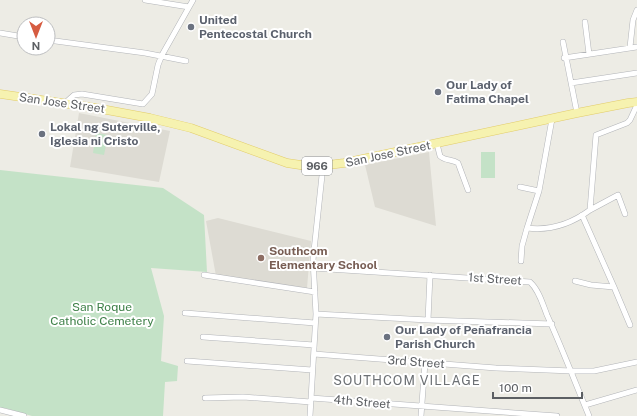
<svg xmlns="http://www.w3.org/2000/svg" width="637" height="416" font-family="'Public Sans',sans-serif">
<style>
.education{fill:#dddbd3}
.green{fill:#c4e2c7}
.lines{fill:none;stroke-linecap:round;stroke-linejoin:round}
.minor-casing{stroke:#b2b4b8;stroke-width:6}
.primary-casing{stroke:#e2cc69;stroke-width:9}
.minor{stroke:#fff;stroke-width:5}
.primary{stroke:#f6f2b0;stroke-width:8}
.worship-dot{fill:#6b7280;stroke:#fff;stroke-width:1.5}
.education-dot{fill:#8d6e63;stroke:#fff;stroke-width:1.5}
.labels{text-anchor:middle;stroke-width:4;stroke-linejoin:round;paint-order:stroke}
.shield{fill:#fff;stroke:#8d8f92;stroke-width:1}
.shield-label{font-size:11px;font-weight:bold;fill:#5c5f63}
.worship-label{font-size:12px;font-weight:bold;fill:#5b616d;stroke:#fff;text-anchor:start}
.street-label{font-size:12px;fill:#5c5f63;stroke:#fff}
.education-label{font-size:12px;font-weight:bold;fill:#785e54;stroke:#fff;text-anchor:start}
.park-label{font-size:12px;fill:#3e8048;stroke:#fff}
.neighbourhood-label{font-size:13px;letter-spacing:1px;fill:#6d7175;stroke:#fff}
</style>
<rect width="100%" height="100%" fill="#edece5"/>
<path class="education" d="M 79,113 L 170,131 L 159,182 L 70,167 Z
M 429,152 L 436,226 L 375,207 L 365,165 Z
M 218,218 L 311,241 L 307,288 L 216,276 L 206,221 Z"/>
<path class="green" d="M 96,133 L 108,135 L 104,155 L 93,153 Z
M 481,152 L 495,152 L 495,178 L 481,178 Z
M 0,170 L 163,188 L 204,215 L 207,272 L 151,268 L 164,316 L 161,361 L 178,366 L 177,381 L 165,382 L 163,416 L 32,416 L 5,408 L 0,408 Z"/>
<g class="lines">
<defs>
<path id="minor" d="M 145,0 L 189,7
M 585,22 L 589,54
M 0,33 L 24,37
M 48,40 L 145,53 L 186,61
M 563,42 L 577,113
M 630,47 L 633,20 L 637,10
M 564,58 L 637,47
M 571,83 L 637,73
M 65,103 L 74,95 L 82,94 L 143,104 L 152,94 L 158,65 L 162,55 L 193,0
M 437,144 L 440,156 C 445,161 452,159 458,163 L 468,190
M 520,187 L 539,191
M 590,210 L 618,195 L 625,214
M 527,228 L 539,191 L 552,119
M 521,261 L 522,246 L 527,228 C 551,231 571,224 590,210 L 596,135 L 627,123 L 630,120 L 637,105
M 313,268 L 530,282 C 539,290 543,305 547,315 C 562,348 575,382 589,416
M 204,275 L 315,292
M 575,281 L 591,285 L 614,287 L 582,215
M 614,287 L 630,325
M 185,313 L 315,323
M 316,314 L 428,320 L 552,324
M 428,320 L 430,275
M 203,337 L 314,345
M 314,354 L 496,368 L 572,371 L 594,371 L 637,362
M 187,361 L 312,370
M 205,398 L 243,397 L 311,402
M 311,398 L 557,416
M 585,405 L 637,390
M 0,410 L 24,416
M 310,416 L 316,314 L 313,260 L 323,166
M 421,416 L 425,363"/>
<path id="primary" d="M 0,94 L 96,108 L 150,118 L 191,128 L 287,163 C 306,167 325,166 344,163 L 577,113 L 628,103 L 637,102"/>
</defs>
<use href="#minor" class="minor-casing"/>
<use href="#primary" class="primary-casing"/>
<use href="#minor" class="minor"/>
<use href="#primary" class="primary"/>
</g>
<g class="worship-dot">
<circle cx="191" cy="27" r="4"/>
<circle cx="438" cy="92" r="4"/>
<circle cx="42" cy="134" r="4"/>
<circle cx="387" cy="337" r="4"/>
</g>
<circle class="education-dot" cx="261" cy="258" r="4"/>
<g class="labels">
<rect class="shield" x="302" y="157" width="30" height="18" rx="3"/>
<g class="shield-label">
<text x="317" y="170">966</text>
</g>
<g class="worship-label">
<text x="199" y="24">United<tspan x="199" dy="14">Pentecostal Church</tspan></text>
<text x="446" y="89">Our Lady of<tspan x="446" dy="14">Fatima Chapel</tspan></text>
<text x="50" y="131">Lokal ng Suterville,<tspan x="50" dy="14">Iglesia ni Cristo</tspan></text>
<text x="395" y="334">Our Lady of Peñafrancia<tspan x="395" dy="14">Parish Church</tspan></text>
</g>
<g class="street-label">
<text transform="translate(62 103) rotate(8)" y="4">San Jose Street</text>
<text transform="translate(388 154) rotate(-12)" y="4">San Jose Street</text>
<text transform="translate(495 279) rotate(4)" y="4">1st Street</text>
<text transform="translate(416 362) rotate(4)" y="4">3rd Street</text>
<text transform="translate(362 402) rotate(5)" y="4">4th Street</text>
</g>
<g class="education-label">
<text x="269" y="255">Southcom<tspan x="269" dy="14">Elementary School</tspan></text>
</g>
<g class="park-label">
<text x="102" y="311">San Roque<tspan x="102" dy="14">Catholic Cemetery</tspan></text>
</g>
<g class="neighbourhood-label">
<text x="407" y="385">SOUTHCOM VILLAGE</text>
</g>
</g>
<g transform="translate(36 36) rotate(180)"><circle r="19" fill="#ffffff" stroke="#bebfc1"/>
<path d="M0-3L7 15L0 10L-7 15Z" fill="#d65c41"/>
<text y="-6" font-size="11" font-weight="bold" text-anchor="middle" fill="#5c5f63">N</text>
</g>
<path d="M493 392v6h89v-6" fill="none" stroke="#5c5f63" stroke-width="2"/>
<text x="499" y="392" font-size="12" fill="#5c5f63" stroke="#ffffff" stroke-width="3" paint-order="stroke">100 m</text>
</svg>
